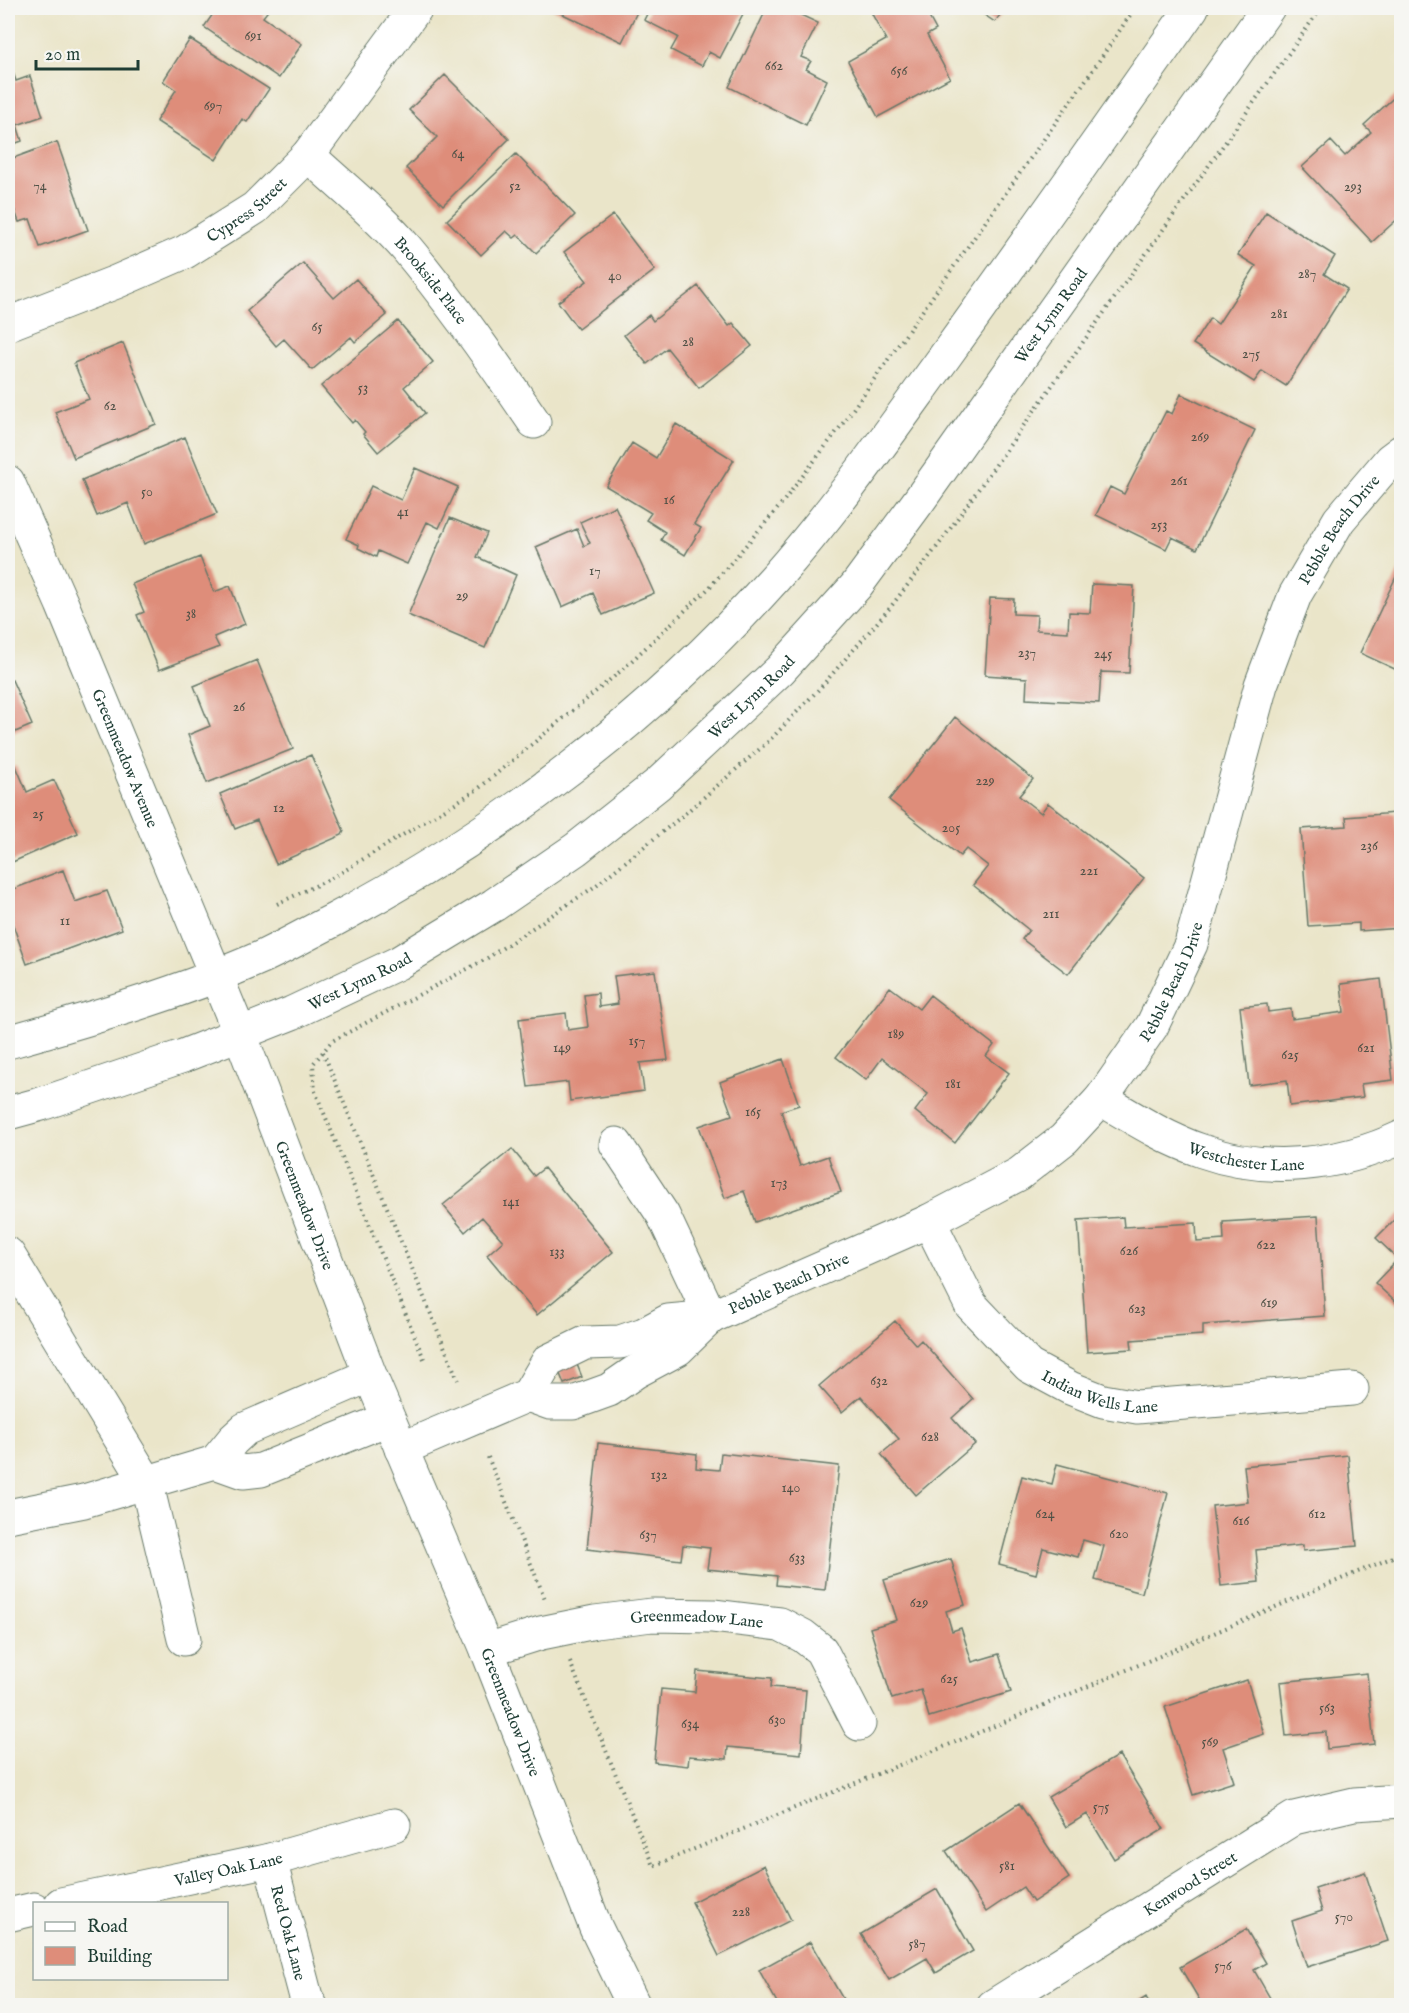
<svg xmlns="http://www.w3.org/2000/svg" width="1409" height="2013" font-family="'IM FELL English',serif">
<style>
.building{fill:#de8d7a}
.lines{fill:none;stroke-linecap:round;stroke-linejoin:round}
.minor-casing{stroke:#667868;stroke-width:35}
.major-casing{stroke:#667868;stroke-width:35}
.path{stroke:#667868;stroke-width:4;stroke-dasharray:1.5 4.5;stroke-linecap:butt}
.minor{stroke:#fff;stroke-width:33}
.major{stroke:#fff;stroke-width:33}
.labels{text-anchor:middle;stroke-width:5;stroke-linejoin:round;paint-order:stroke}
.number-label{font-size:14px;fill:#4f5146}
.street-label{font-size:16px;fill:#1f3d34;stroke:#f6f6f2}
</style>
<rect width="100%" height="100%" fill="#f6f6f2"/>
<filter id="ink" filterUnits="userSpaceOnUse"><feTurbulence type="fractalNoise" baseFrequency=".0167" numOctaves="2"/><feDisplacementMap in="SourceGraphic" scale="12" xChannelSelector="R" yChannelSelector="G"/><feConvolveMatrix kernelMatrix="1 2 1 2 8 2 1 2 1" color-interpolation-filters="sRGB"/></filter>
<filter id="wash" filterUnits="userSpaceOnUse"><feTurbulence type="fractalNoise" baseFrequency=".008" numOctaves="4" result="noise"/><feDisplacementMap in="SourceGraphic" scale="24" xChannelSelector="R" yChannelSelector="G"/><feGaussianBlur stdDeviation="1.35" result="paint"/><feColorMatrix in="noise" values="0 0 0 0 0 0 0 0 0 0 0 0 0 0 0 0 0 1.4 0 .05"/><feComposite in="paint" operator="in"/></filter>
<g filter="url(#wash)">
<rect width="100%" height="100%" fill="#eae5c9"/>
<g id="blocks">
<path class="building" d="M 217,8 L 270,8 L 263,17 L 302,44 L 279,78 L 204,27 Z
M 550,8 L 639,8 L 622,42 Z
M 650,8 L 746,8 L 720,58 L 709,52 L 702,66 L 671,50 L 678,37 L 644,20 Z
M 767,8 L 786,8 L 818,23 L 801,57 L 811,61 L 806,69 L 827,80 L 806,125 L 729,87 Z
M 885,8 L 924,8 L 936,30 L 927,35 L 950,78 L 878,117 L 848,61 L 886,40 L 872,14 Z
M 974,8 L 1005,8 L 995,22 Z
M 190,39 L 269,89 L 247,122 L 242,119 L 216,160 L 156,121 L 176,90 L 163,81 Z
M 8,57 L 16,81 L 30,76 L 43,116 L 17,125 L 22,141 L 8,146 Z
M 445,75 L 509,139 L 443,205 L 406,168 L 437,137 L 409,110 Z
M 1402,90 L 1402,215 L 1372,242 L 1302,167 L 1331,141 L 1345,156 L 1371,132 L 1364,125 Z
M 57,142 L 88,230 L 40,247 L 30,219 L 19,222 L 15,211 L 8,214 L 8,160 Z
M 516,154 L 575,215 L 536,253 L 518,235 L 514,238 L 506,231 L 481,255 L 447,220 Z
M 1266,212 L 1335,256 L 1324,274 L 1347,289 L 1286,386 L 1262,371 L 1254,382 L 1193,344 L 1210,318 L 1218,324 L 1256,266 L 1238,255 Z
M 613,215 L 655,270 L 578,329 L 558,302 L 587,281 L 564,252 Z
M 303,263 L 334,298 L 356,279 L 387,315 L 355,342 L 351,337 L 312,370 L 284,339 L 276,346 L 247,311 Z
M 698,286 L 729,326 L 733,323 L 752,346 L 699,388 L 667,348 L 647,364 L 624,335 L 649,315 L 653,321 Z
M 398,321 L 433,362 L 404,387 L 425,413 L 378,452 L 363,434 L 365,432 L 355,420 L 352,423 L 321,386 Z
M 123,343 L 156,424 L 74,458 L 55,412 L 89,399 L 74,363 Z
M 1181,394 L 1255,430 L 1197,549 L 1172,537 L 1166,549 L 1096,515 L 1110,487 L 1124,494 L 1166,411 L 1172,414 Z
M 676,424 L 734,460 L 694,524 L 701,528 L 685,555 L 661,540 L 665,532 L 646,520 L 651,513 L 606,486 L 632,443 L 656,458 Z
M 185,437 L 217,514 L 144,544 L 128,503 L 97,516 L 82,480 Z
M 415,468 L 458,487 L 439,528 L 427,522 L 407,564 L 378,551 L 376,557 L 358,548 L 359,545 L 346,539 L 371,486 L 401,500 Z
M 615,506 L 654,593 L 603,615 L 593,593 L 562,607 L 536,547 L 577,529 L 584,546 L 590,543 L 580,522 Z
M 450,518 L 487,533 L 477,557 L 516,575 L 485,648 L 408,615 Z
M 200,557 L 214,592 L 230,586 L 245,624 L 214,637 L 219,647 L 159,670 L 137,615 L 144,612 L 132,584 Z
M 1402,564 L 1402,666 L 1399,671 L 1360,653 Z
M 1092,584 L 1134,586 L 1129,673 L 1101,672 L 1099,703 L 1026,699 L 1027,678 L 985,675 L 990,598 L 1014,599 L 1013,614 L 1037,615 L 1036,630 L 1068,632 L 1069,612 L 1090,613 Z
M 257,660 L 293,749 L 207,783 L 188,735 L 210,726 L 194,686 Z
M 12,680 L 32,725 L 8,735 L 8,682 Z
M 955,717 L 1033,779 L 1019,796 L 1041,813 L 1048,803 L 1144,878 L 1068,974 L 1022,939 L 1029,930 L 973,885 L 988,866 L 966,849 L 960,856 L 889,800 Z
M 311,755 L 344,831 L 342,835 L 276,864 L 257,820 L 235,829 L 220,794 Z
M 16,766 L 27,792 L 54,780 L 78,833 L 8,864 L 8,770 Z
M 1395,813 L 1397,833 L 1402,833 L 1402,928 L 1359,931 L 1359,923 L 1308,926 L 1301,829 L 1347,826 L 1346,817 Z
M 63,870 L 75,902 L 107,891 L 122,929 L 27,964 L 8,911 L 8,891 Z
M 655,971 L 668,1060 L 640,1063 L 644,1091 L 570,1101 L 568,1082 L 528,1087 L 519,1019 L 566,1013 L 568,1030 L 588,1027 L 584,995 L 598,993 L 599,1007 L 618,1004 L 614,976 Z
M 1381,979 L 1393,1080 L 1361,1084 L 1363,1097 L 1290,1106 L 1287,1080 L 1249,1085 L 1240,1007 L 1267,1004 L 1268,1012 L 1291,1009 L 1292,1019 L 1344,1012 L 1341,984 Z
M 890,987 L 919,1009 L 930,995 L 994,1045 L 986,1056 L 1009,1073 L 955,1143 L 915,1111 L 928,1094 L 882,1058 L 866,1080 L 836,1057 Z
M 783,1059 L 799,1105 L 781,1111 L 800,1166 L 828,1156 L 841,1192 L 755,1222 L 744,1191 L 725,1198 L 699,1126 L 732,1115 L 720,1082 Z
M 512,1149 L 534,1176 L 544,1168 L 613,1252 L 537,1315 L 487,1255 L 503,1241 L 482,1217 L 465,1232 L 443,1205 Z
M 1402,1212 L 1402,1308 L 1375,1283 L 1398,1259 L 1376,1238 Z
M 1318,1216 L 1325,1316 L 1203,1325 L 1203,1335 L 1131,1340 L 1132,1349 L 1087,1352 L 1078,1220 L 1123,1217 L 1124,1227 L 1196,1223 L 1197,1242 L 1224,1240 L 1223,1222 Z
M 895,1321 L 916,1345 L 921,1340 L 973,1399 L 952,1418 L 975,1444 L 916,1495 L 881,1454 L 899,1439 L 861,1396 L 842,1412 L 819,1386 Z
M 576,1362 L 582,1377 L 564,1384 L 558,1369 Z
M 598,1443 L 697,1454 L 696,1468 L 719,1470 L 721,1453 L 839,1466 L 825,1590 L 776,1585 L 777,1576 L 707,1569 L 710,1548 L 683,1545 L 681,1560 L 587,1549 Z
M 1348,1455 L 1357,1546 L 1303,1551 L 1303,1545 L 1256,1550 L 1259,1582 L 1221,1586 L 1212,1506 L 1248,1502 L 1244,1466 Z
M 1057,1464 L 1168,1493 L 1142,1593 L 1095,1580 L 1104,1546 L 1083,1540 L 1078,1557 L 1043,1548 L 1036,1574 L 999,1564 L 1022,1476 L 1052,1484 Z
M 951,1559 L 965,1605 L 946,1611 L 952,1631 L 961,1628 L 972,1662 L 999,1654 L 1011,1692 L 929,1717 L 921,1690 L 892,1699 L 870,1628 L 897,1620 L 884,1580 Z
M 697,1671 L 772,1678 L 771,1687 L 806,1690 L 801,1754 L 728,1747 L 727,1759 L 689,1756 L 688,1766 L 654,1762 L 661,1689 L 695,1692 Z
M 1367,1673 L 1374,1744 L 1327,1749 L 1326,1732 L 1286,1736 L 1280,1682 Z
M 1247,1680 L 1264,1734 L 1223,1748 L 1234,1782 L 1193,1795 L 1165,1707 Z
M 1119,1755 L 1164,1829 L 1114,1859 L 1087,1814 L 1066,1827 L 1048,1797 Z
M 1019,1803 L 1069,1878 L 1033,1902 L 1023,1887 L 986,1912 L 946,1851 Z
M 764,1865 L 791,1920 L 719,1956 L 692,1902 Z
M 1365,1872 L 1388,1941 L 1307,1967 L 1292,1921 L 1322,1911 L 1315,1888 Z
M 937,1889 L 973,1951 L 936,1973 L 927,1958 L 889,1980 L 861,1934 Z
M 1246,1929 L 1266,1963 L 1254,1970 L 1274,2005 L 1203,2006 L 1180,1967 Z
M 810,1942 L 847,2006 L 779,2006 L 759,1970 Z
M 1146,1997 L 1151,2006 L 1132,2006 Z"/>
</g>
</g>
<g filter="url(#ink)">
<use href="#blocks" fill-opacity="0" stroke="#667868" stroke-width="1.5"/>
<g class="lines">
<defs>
<g id="minor">
<path id="s1" d="M 308,155 C 341,186 378,215 407,249 C 453,304 494,363 534,422"/>
<path id="s2" d="M 8,324 L 116,282 L 185,252 L 255,208 L 308,155 L 416,8"/>
<path id="s3" d="M 8,482 L 62,604 L 240,1034 L 370,1375 L 487,1650 L 596,1928 L 634,2006"/>
<path id="s4" d="M 1101,1099 C 1133,1118 1166,1139 1202,1151 C 1267,1174 1340,1166 1402,1137"/>
<path d="M 616,1144 L 663,1215 L 711,1317"/>
<path id="s5" d="M 929,1221 L 971,1305 L 1029,1366 L 1070,1388 L 1103,1401 L 1137,1407 L 1352,1389"/>
<path d="M 8,1254 L 146,1481 L 184,1639"/>
<path d="M 528,1395 L 550,1403 L 573,1403 L 609,1390 L 635,1372 L 678,1349 L 711,1317"/>
<path id="s6" d="M 401,1449 L 528,1395 L 548,1361 L 585,1343 L 620,1342 L 644,1334 L 668,1321 L 711,1317 L 929,1221 L 1019,1174 L 1064,1139 L 1101,1099 L 1152,1026 L 1191,944 L 1261,685 L 1295,595 L 1339,520 L 1390,460 L 1402,451"/>
<path d="M 215,1462 L 243,1472 L 261,1470 L 388,1419"/>
<path d="M 8,1516 L 84,1501 L 215,1462 L 233,1440 L 245,1429 L 370,1375"/>
<path id="s7" d="M 487,1650 L 541,1633 L 595,1622 L 652,1615 L 713,1616 L 780,1624 L 803,1636 L 821,1650 L 859,1724"/>
<path id="s8" d="M 270,1860 L 306,1997 L 311,2006"/>
<path id="s9" d="M 61,1904 L 270,1860 L 394,1825"/>
<path d="M 8,1915 L 34,1909"/>
<path id="s10" d="M 993,2006 L 1294,1818 L 1354,1804 L 1402,1801"/>
</g>
<g id="major">
<path d="M 8,1042 C 93,1018 180,993 262,957 C 286,946 310,932 334,920 C 499,833 651,717 775,578 C 836,509 889,433 943,359 C 1027,243 1110,125 1192,8"/>
<path id="s11" d="M 8,1113 L 41,1104 L 183,1056 L 292,1013 L 398,963 L 494,905 L 576,849 L 658,784 L 780,670 L 856,586 L 918,502 L 1268,8"/>
</g>
</defs>
<use href="#minor" class="minor-casing"/>
<use href="#major" class="major-casing"/>
<path class="path" d="M 277,904 L 334,877 L 478,789 L 623,669 L 709,588 L 779,507 L 841,426 L 1090,74 L 1135,8
M 323,1052 L 458,1380
M 424,1359 L 315,1091 L 313,1064 L 332,1041 L 486,959 L 594,887 L 681,817 L 769,741 L 821,687 L 889,609 L 940,543 L 1321,8
M 488,1457 L 545,1599
M 570,1662 L 653,1866 L 997,1725 L 1398,1555 L 1402,1556"/>
<use href="#minor" class="minor"/>
<use href="#major" class="major"/>
</g>
</g>
<g class="labels">
<g class="number-label">
<text x="253" y="40">691</text>
<text x="774" y="70">662</text>
<text x="899" y="75">656</text>
<text x="213" y="110">697</text>
<text x="458" y="158">64</text>
<text x="40" y="190">74</text>
<text x="515" y="190">52</text>
<text x="1353" y="191">293</text>
<text x="1307" y="278">287</text>
<text x="615" y="280">40</text>
<text x="1279" y="318">281</text>
<text x="317" y="331">65</text>
<text x="688" y="346">28</text>
<text x="1251" y="358">275</text>
<text x="363" y="392">53</text>
<text x="110" y="410">62</text>
<text x="1200" y="441">269</text>
<text x="1179" y="485">261</text>
<text x="147" y="496">50</text>
<text x="669" y="504">16</text>
<text x="403" y="516">41</text>
<text x="1159" y="529">253</text>
<text x="595" y="575">17</text>
<text x="462" y="600">29</text>
<text x="191" y="618">38</text>
<text x="1027" y="657">237</text>
<text x="1103" y="658">245</text>
<text x="239" y="711">26</text>
<text x="985" y="785">229</text>
<text x="279" y="812">12</text>
<text x="38" y="818">25</text>
<text x="951" y="832">205</text>
<text x="1369" y="850">236</text>
<text x="1089" y="875">221</text>
<text x="1051" y="918">211</text>
<text x="65" y="925">11</text>
<text x="896" y="1038">189</text>
<text x="637" y="1045">157</text>
<text x="562" y="1052">149</text>
<text x="1366" y="1052">621</text>
<text x="1290" y="1059">625</text>
<text x="953" y="1088">181</text>
<text x="753" y="1116">165</text>
<text x="779" y="1187">173</text>
<text x="511" y="1206">141</text>
<text x="1266" y="1249">622</text>
<text x="1129" y="1255">626</text>
<text x="557" y="1256">133</text>
<text x="1269" y="1307">619</text>
<text x="1137" y="1313">623</text>
<text x="879" y="1385">632</text>
<text x="930" y="1441">628</text>
<text x="659" y="1479">132</text>
<text x="791" y="1492">140</text>
<text x="1045" y="1518">624</text>
<text x="1317" y="1518">612</text>
<text x="1241" y="1525">616</text>
<text x="1119" y="1538">620</text>
<text x="648" y="1539">637</text>
<text x="797" y="1562">633</text>
<text x="919" y="1607">629</text>
<text x="949" y="1683">625</text>
<text x="1327" y="1712">563</text>
<text x="777" y="1724">630</text>
<text x="690" y="1728">634</text>
<text x="1210" y="1746">569</text>
<text x="1101" y="1811">575</text>
<text x="1007" y="1870">581</text>
<text x="741" y="1916">228</text>
<text x="1344" y="1921">570</text>
<text x="917" y="1948">587</text>
<text x="1223" y="1970">576</text>
</g>
<g class="street-label">
<text dy="6" stroke="none"><textPath href="#s2" startOffset="266">Cypress Street</textPath></text>
<text dy="6" stroke="none"><textPath href="#s1" startOffset="176">Brookside Place</textPath></text>
<text dy="6" stroke="none"><textPath href="#s11" startOffset="1348">West Lynn Road</textPath></text>
<text dy="6" stroke="none"><textPath href="#s6" startOffset="1424">Pebble Beach Drive</textPath></text>
<text dy="6" stroke="none"><textPath href="#s11" startOffset="862">West Lynn Road</textPath></text>
<text dy="6" stroke="none"><textPath href="#s3" startOffset="300">Greenmeadow Avenue</textPath></text>
<text dy="6" stroke="none"><textPath href="#s11" startOffset="376">West Lynn Road</textPath></text>
<text dy="6" stroke="none"><textPath href="#s6" startOffset="938">Pebble Beach Drive</textPath></text>
<text dy="6" stroke="none"><textPath href="#s4" startOffset="159">Westchester Lane</textPath></text>
<text dy="6" stroke="none"><textPath href="#s3" startOffset="782">Greenmeadow Drive</textPath></text>
<text dy="6" stroke="none"><textPath href="#s6" startOffset="434">Pebble Beach Drive</textPath></text>
<text dy="6" stroke="none"><textPath href="#s5" startOffset="255">Indian Wells Lane</textPath></text>
<text dy="6" stroke="none"><textPath href="#s7" startOffset="214">Greenmeadow Lane</textPath></text>
<text dy="6" stroke="none"><textPath href="#s3" startOffset="1329">Greenmeadow Drive</textPath></text>
<text dy="6" stroke="none"><textPath href="#s9" startOffset="171">Valley Oak Lane</textPath></text>
<text dy="6" stroke="none"><textPath href="#s10" startOffset="232">Kenwood Street</textPath></text>
<text dy="6" stroke="none"><textPath href="#s8" startOffset="75">Red Oak Lane</textPath></text>
</g>
</g>
<rect width="1409" height="2013" fill="none" stroke="#f6f6f2" stroke-width="30"/>
<rect x="33" y="1902" width="195" height="78" fill="#f6f6f2" stroke="#a0aca6" stroke-width="1.5"/>
<rect x="45" y="1922" width="30" height="9" fill="#ffffff" stroke="#a0aca6" stroke-width="1.5"/>
<text x="87" y="1932" font-size="18" fill="#1f3d34">Road</text>
<rect x="45" y="1947" width="30" height="18" fill="#de8d7a" stroke="#a0aca6" stroke-width="1.5"/>
<text x="87" y="1962" font-size="18" fill="#1f3d34">Building</text>
<path d="M36 60v9h102v-9" fill="none" stroke="#1f3d34" stroke-width="3"/>
<text x="45" y="60" font-size="18" fill="#1f3d34" stroke="#f6f6f2" stroke-width="4.5" paint-order="stroke">20 m</text>
</svg>
